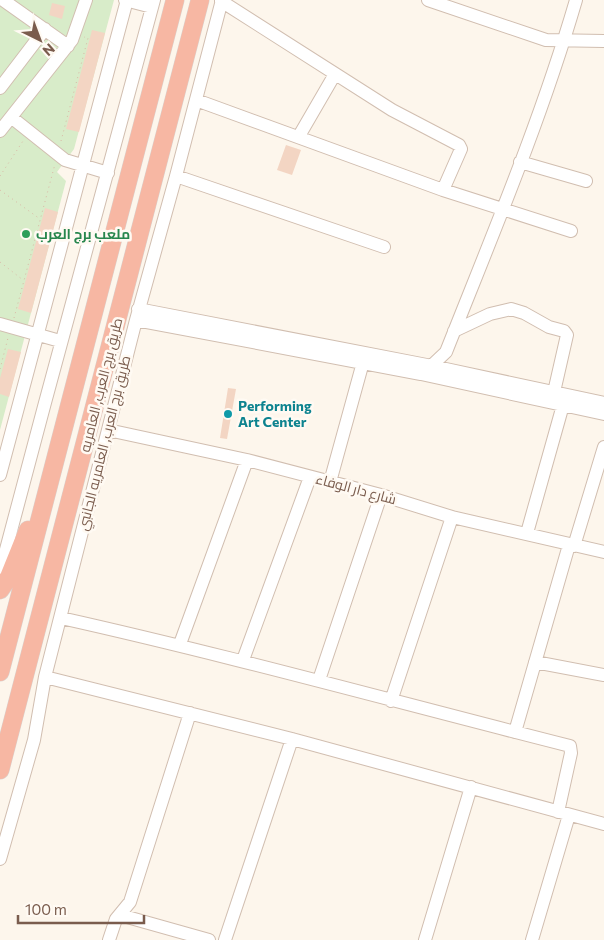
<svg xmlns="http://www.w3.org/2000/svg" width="604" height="940" font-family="Commissioner,Cairo,sans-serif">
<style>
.green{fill:#d8ecc9}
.building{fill:#f3d5c3}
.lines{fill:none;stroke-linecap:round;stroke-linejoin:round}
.minor-casing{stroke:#d1beb0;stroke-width:14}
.highway-casing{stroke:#dad1cd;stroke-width:19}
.path{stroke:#d9b8a5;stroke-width:1;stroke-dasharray:1 4;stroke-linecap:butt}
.minor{stroke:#fff;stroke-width:12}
.highway{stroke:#f7b7a3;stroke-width:18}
.leisure-dot{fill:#2e9e5b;stroke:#fffaf3;stroke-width:2}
.culture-dot{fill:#0f9aa8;stroke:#fffaf3;stroke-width:2}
.labels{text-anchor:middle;stroke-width:5;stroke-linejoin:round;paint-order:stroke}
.leisure-label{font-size:14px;font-weight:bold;fill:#27864d;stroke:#fffaf3;text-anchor:start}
.street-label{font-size:14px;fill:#7a5c4d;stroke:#fffaf3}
.culture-label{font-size:14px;font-weight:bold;fill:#0d838f;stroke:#fffaf3;text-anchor:start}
</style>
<rect width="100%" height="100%" fill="#fdf6ec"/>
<path class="green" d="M 0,0 L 114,0 L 74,149 L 57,172 L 66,181 L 0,430 Z"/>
<path class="building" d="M 52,3 L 65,6 L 62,19 L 49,15 Z
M 92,30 L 105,33 L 79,132 L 66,129 Z
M 286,145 L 301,150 L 292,175 L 277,170 Z
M 45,208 L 58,212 L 31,313 L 18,309 Z
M 8,349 L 21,352 L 9,397 L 0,394 L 0,378 Z
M 228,388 L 236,389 L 227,439 L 220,438 Z"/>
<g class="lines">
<defs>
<path id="minor" d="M 3,0 L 68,46
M 125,0 L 152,7
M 428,0 L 546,40 L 604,41
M 221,1 L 392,110 L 459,145 L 461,149 L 443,190
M 0,88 L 45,29
M 196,100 L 443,190 L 571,231
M 11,117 L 65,160 L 108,173
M 0,131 L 72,40 L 86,0
M 299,136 L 335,74
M 520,162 L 586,181
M 176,176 L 384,247
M 138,309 L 432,366 L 604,403
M 136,320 L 421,374 L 604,414
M 0,324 L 60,341
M 454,331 L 490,314 L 511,309 L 524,313 L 549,327 L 564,331 L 567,335 L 554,392
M 428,369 L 446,352 C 492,236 541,120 576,0
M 108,430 L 247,460 L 381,495 L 452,517 L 604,552
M 0,475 L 127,0
M 330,482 L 365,355
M 527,533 L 563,405
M 574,546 L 604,447
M 0,572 C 50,381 103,191 154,0
M 61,618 C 231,656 400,703 570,746 L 571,753 L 558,812
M 180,644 L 247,460
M 243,660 L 310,477
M 535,662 L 604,675
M 45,677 L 292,739 L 604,824
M 319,680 L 381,495
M 391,701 L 452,517
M 515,732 L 569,545
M 0,859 L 34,740 L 45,677 L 136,320 L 176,176 L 222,0
M 120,915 L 209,940
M 109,940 L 116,919 L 130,902 L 190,713
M 225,940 L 292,739
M 425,940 L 471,787
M 532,940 L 569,815"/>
<path id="highway" d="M 0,590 L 9,577 L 28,530
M 0,672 L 175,0
M 0,770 L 200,0"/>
</defs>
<use href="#minor" class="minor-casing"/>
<use href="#highway" class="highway-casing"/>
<path class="path" d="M 61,141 L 88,38 L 84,37
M 0,176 L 23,141
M 0,190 L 40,219
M 0,262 L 23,280
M 14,318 L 55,164
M 0,369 L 8,338"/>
<use href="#minor" class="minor"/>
<use href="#highway" class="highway"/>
</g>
<circle class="leisure-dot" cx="26" cy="234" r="5"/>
<circle class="culture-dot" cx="228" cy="414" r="5"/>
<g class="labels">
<g class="leisure-label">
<text x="36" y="239">ملعب برج العرب</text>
</g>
<g class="street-label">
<text transform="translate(101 385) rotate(-76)" y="5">طريق برج العرب, العامريه</text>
<text transform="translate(104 443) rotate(-76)" y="5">طريق برج العرب, العامريه الجانبي</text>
<text transform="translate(356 489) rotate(15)" y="5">شارع دار الوفاء</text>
</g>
<g class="culture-label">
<text x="238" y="411">Performing<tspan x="238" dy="16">Art Center</tspan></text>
</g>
</g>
<g transform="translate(40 40) rotate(138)" stroke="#fffaf3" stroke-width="4" paint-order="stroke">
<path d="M0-4L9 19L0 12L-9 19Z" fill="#7a5c4d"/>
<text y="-8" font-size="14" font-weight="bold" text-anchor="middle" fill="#7a5c4d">N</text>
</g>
<path d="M18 915v8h126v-8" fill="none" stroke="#7a5c4d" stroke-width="2.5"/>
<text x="25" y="915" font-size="15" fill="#7a5c4d" stroke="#fffaf3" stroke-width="4" paint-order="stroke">100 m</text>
</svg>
